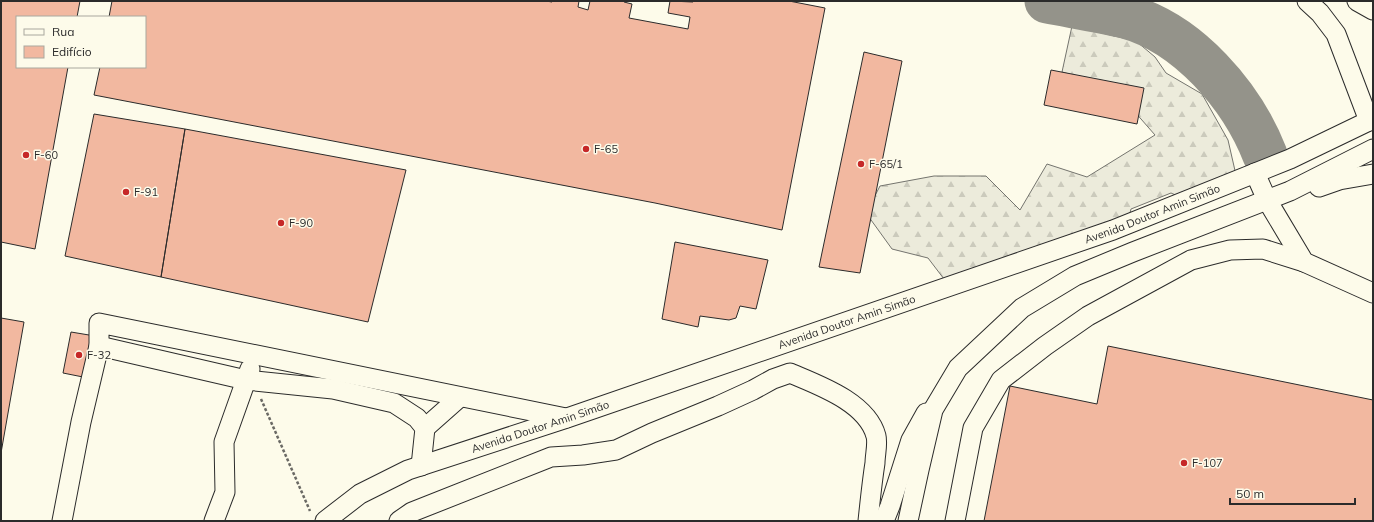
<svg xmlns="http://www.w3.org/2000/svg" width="1374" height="522" font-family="Mulish,sans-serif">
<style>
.forest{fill:url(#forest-firs);stroke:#74746e}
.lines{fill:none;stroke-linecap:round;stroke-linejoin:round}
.taxiway{stroke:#94938a;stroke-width:45}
.building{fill:#f2b8a0;stroke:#2b2b2b}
.minor-casing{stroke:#2b2b2b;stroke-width:21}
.path{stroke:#6a6964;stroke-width:2.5;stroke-dasharray:3 2;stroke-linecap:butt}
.minor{stroke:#fdfbea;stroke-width:19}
.poi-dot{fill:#c62828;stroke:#fdfbea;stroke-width:1.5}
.labels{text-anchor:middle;stroke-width:3;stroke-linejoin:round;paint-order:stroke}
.poi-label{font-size:11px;fill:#2b2b2b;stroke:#fdfbea;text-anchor:start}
.street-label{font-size:11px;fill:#2b2b2b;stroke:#fdfbea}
</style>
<defs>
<pattern id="forest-firs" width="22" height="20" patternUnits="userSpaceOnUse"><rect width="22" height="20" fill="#ecebdb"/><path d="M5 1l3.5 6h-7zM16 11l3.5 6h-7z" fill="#cbcabc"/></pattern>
</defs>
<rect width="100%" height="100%" fill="#fdfbea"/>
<path class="forest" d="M 1072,26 L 1136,41 L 1155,57 L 1166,73 L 1202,94 L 1228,140 L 1236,175 L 1182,198 L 1171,193 L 1131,209 L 1129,217 L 944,279 L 928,258 L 892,249 L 866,213 L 880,186 L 934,176 L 986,176 L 1020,210 L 1047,164 L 1087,177 L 1155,135 L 1113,87 L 1062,72 Z"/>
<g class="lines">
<path class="taxiway" d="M 1047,1 C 1073,6 1099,10 1125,16 C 1188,33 1242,96 1265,155"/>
</g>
<path class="building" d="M 1,1 L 80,1 L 77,17 L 17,17 L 17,67 L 68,67 L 35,249 L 1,242 Z
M 112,1 L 546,1 L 552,2 L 552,1 L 579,1 L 578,7 L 588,10 L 590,1 L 624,1 L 624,2 L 632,4 L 629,18 L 688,29 L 690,17 L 668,13 L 670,1 L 693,2 L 693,1 L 789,1 L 825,8 L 782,230 L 655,203 L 94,95 L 100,67 L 145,67 L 145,17 L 109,17 Z
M 864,52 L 902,61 L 860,273 L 819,267 Z
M 1051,70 L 1144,88 L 1137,124 L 1044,105 Z
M 94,114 L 185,129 L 161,277 L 65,256 Z
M 185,129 L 406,170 L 368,322 L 161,277 Z
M 675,242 L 768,260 L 756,309 L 740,306 L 736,318 L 729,320 L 700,316 L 698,327 L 662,319 Z
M 1,318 L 24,322 L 1,453 Z
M 71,332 L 95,336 L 88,378 L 63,373 Z
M 1108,346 L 1373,400 L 1373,521 L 984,521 L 1010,386 L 1097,404 Z"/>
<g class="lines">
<defs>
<g id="minor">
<path d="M 1307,1 L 1320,13 L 1336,34 L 1369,121"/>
<path d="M 1357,1 L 1373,10"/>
<path d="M 1255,173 L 1267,200 L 1304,262 L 1373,293"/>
<path d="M 1319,187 L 1339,180 L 1373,174"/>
<path d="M 99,346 L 246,380 L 333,389 L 394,403 L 417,418 L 425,428 L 421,466"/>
<path d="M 425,428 L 460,397"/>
<path d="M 62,521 L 81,422 L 99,346 L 99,323 L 566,418"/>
<path d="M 214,521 L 225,492 L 224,442 L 250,369"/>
<path id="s1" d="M 325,521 L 360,494 L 408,470 L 567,418 L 1113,230 L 1290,159 L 1373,119"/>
<path d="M 399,521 L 412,512 L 551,457 L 583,455 L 616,450 L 652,433 L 718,406 L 753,390 L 773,379 L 790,373 C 818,385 867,402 876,436 C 878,444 875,455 875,463 C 872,482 870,502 868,521"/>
<path d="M 884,521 L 890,506 L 911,440 L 926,413"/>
<path d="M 908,521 L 919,470 L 933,410 L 958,368 L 1022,308 L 1075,276 L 1133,252 L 1290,191 L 1373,149"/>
<path d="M 955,521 L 973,428 L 1001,380 L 1045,346 L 1088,316 L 1191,260 L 1230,250 L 1263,249 L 1304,262"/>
</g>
</defs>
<use href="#minor" class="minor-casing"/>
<path class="path" d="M 261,399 L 310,511"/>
<use href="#minor" class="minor"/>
</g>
<g class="poi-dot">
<circle cx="586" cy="149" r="4"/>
<circle cx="26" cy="155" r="4"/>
<circle cx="861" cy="164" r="4"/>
<circle cx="126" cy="192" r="4"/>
<circle cx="281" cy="223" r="4"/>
<circle cx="79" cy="355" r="4"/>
<circle cx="1184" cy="463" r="4"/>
</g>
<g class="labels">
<g class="poi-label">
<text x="594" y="153">F-65</text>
<text x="34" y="159">F-60</text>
<text x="869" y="168">F-65/1</text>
<text x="134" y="196">F-91</text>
<text x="289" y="227">F-90</text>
<text x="87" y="359">F-32</text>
<text x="1192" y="467">F-107</text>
</g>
<g class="street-label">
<text dy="4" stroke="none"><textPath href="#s1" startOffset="885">Avenida Doutor Amin Simão</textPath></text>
<text dy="4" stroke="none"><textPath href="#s1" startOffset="561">Avenida Doutor Amin Simão</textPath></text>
<text dy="4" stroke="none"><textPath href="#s1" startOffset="237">Avenida Doutor Amin Simão</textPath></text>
</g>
</g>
<rect width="1374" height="522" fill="none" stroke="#2b2b2b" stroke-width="4"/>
<rect x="16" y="16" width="130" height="52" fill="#fdfbea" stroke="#a9a89e"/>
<rect x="24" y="29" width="20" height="6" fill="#fdfbea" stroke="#a9a89e"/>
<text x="52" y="36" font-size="12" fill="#2b2b2b">Rua</text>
<rect x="24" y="46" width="20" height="12" fill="#f2b8a0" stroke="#a9a89e"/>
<text x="52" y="56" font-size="12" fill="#2b2b2b">Edifício</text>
<path d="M1230 498v6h125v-6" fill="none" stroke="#2b2b2b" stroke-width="2"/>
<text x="1236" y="498" font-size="12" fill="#2b2b2b" stroke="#fdfbea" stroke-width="3" paint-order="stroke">50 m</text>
</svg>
